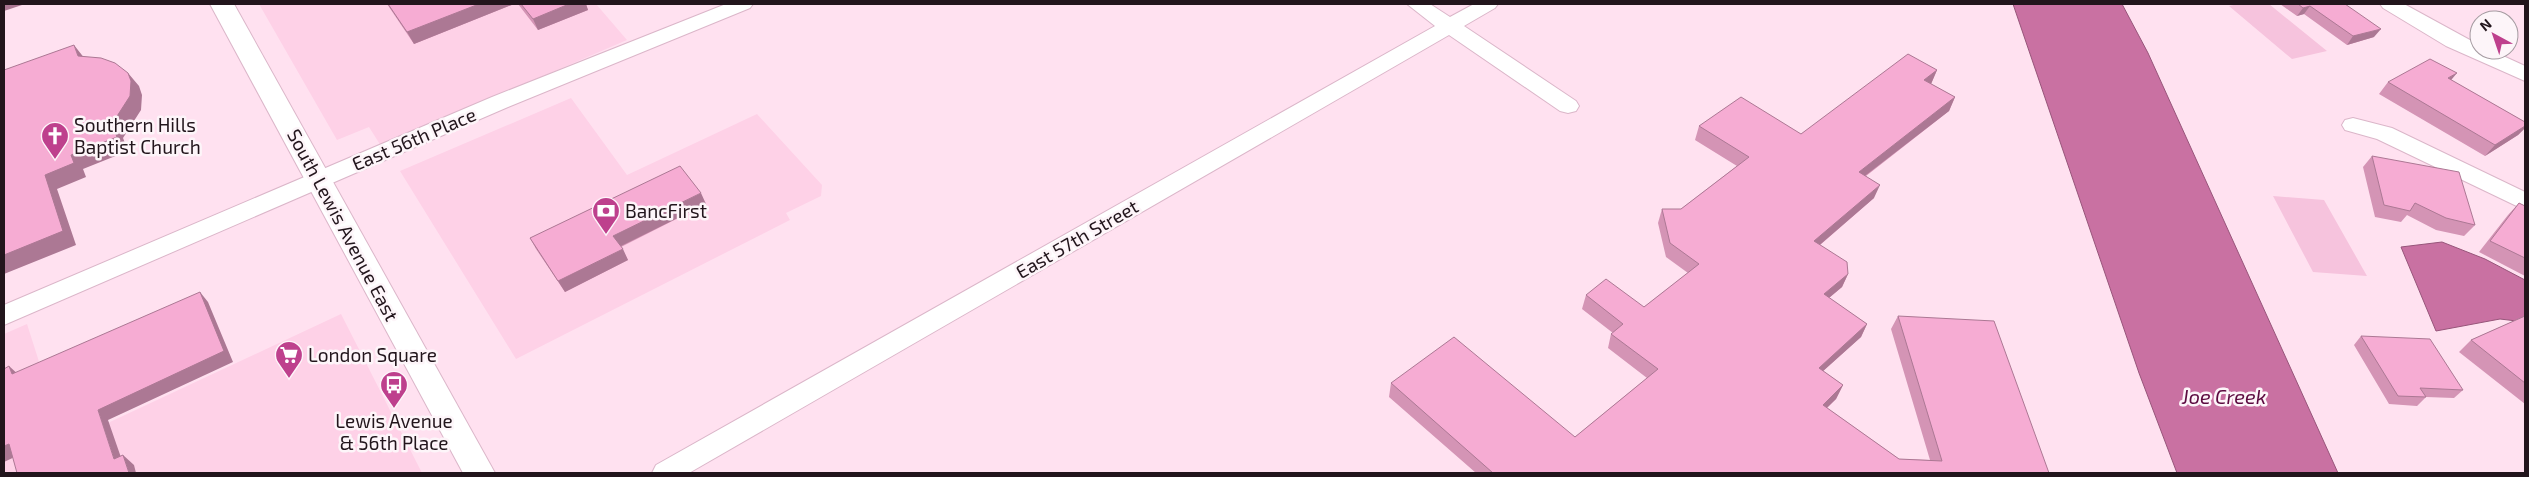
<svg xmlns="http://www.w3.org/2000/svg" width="2529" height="477" font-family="'Exo 2',sans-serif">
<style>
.built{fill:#fed1e7}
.green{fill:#f6c3dd}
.water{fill:#c971a2;stroke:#97557a}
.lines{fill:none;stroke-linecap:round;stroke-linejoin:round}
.street-casing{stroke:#dbb6c9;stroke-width:2}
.secondary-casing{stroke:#dbb6c9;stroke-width:2}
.street{fill:#fff;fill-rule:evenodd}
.secondary{fill:#fff;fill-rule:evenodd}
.wall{fill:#d494b5}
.shaded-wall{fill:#ac7894}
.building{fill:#f6acd3;stroke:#ac7894}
.labels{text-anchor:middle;stroke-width:5;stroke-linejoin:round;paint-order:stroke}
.poi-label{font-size:19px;fill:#22151c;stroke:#fdf5f9;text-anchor:start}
.street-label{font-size:19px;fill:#22151c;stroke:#fdf5f9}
.water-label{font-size:20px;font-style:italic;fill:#5c0a40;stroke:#fdf5f9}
</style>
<rect width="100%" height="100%" fill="#ffe1f0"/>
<path class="built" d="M 259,4 L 596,4 L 627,40 L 381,146 L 369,127 L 337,140 Z
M 571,98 L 627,175 L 757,114 L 822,185 L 821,196 L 786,213 L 790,220 L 516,359 L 400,171 Z
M 341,314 L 422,473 L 4,473 L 4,334 L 27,324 L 65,443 Z"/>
<path class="green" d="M 2238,4 L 2269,4 L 2327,51 L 2292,59 L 2229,6 Z
M 2273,196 L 2324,200 L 2367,276 L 2313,272 Z"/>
<path class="water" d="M 2013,4 L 2122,4 L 2148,53 L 2338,473 L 2177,473 L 2139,373 Z
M 2442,242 L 2485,259 L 2525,280 L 2525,322 L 2500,319 L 2436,331 L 2401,247 Z"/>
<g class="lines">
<defs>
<path id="street" d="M 726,4 L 753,4 L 750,8 L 508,107 L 4,325 L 4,305 L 492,97 Z
M 1407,4 L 1430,4 L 1450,17 L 1474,4 L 1498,4 L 1495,8 L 1464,26 L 1576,101 L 1579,106 L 1576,111 L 1568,113 L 1560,111 L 1449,35 L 689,473 L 652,473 L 656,465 L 1435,26 Z
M 2380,4 L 2404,4 L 2479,45 L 2479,50 L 2490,50 L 2525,66 L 2525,81 L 2446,46 L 2383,8 Z
M 2353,118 L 2392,128 L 2525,192 L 2525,210 L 2377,139 L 2345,130 L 2342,125 L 2345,120 Z"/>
<path id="secondary" d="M 210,4 L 234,4 L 495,473 L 463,473 Z"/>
</defs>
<use href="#street" class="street-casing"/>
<use href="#secondary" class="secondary-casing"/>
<use href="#street" class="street"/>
<use href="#secondary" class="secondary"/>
</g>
<path class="wall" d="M 387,4 L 514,4 L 414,44 Z
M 518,4 L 586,4 L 588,10 L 538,30 Z
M 2280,4 L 2345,4 L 2374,37 L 2347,45 L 2304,14 L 2297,16 Z
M 1937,70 L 1931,84 L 1955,97 L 1949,111 L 1866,176 L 1874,198 L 1820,245 L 1848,274 L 1842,287 L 1829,298 L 1867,324 L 1861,337 L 1823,371 L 1843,385 L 1836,399 L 1827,408 L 1899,459 L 1930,460 L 1891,329 L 1898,316 L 2049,473 L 1476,473 L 1389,397 L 1391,383 L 1575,437 L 1647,378 L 1608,348 L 1611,334 L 1613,333 L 1582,309 L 1586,295 L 1644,307 L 1688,273 L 1666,257 L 1658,223 L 1662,209 L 1681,209 L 1737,166 L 1695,140 L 1699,126 L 1801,134 Z
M 2451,80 L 2525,122 L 2525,128 L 2518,135 L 2485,156 L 2379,94 L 2388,82 Z
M 2372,156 L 2475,225 L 2464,236 L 2436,230 L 2407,215 L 2401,222 L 2375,217 L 2363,167 Z
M 2519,203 L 2525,206 L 2525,276 L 2479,252 L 2508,215 Z
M 706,204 L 621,247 L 628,260 L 565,292 L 536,249 L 530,238 Z
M 2525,316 L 2525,404 L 2459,352 L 2471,340 Z
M 2361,336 L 2463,390 L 2454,398 L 2426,397 L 2417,406 L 2389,404 L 2354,345 Z"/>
<path class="shaded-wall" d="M 4,4 L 25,4 L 4,11 Z
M 479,4 L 514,4 L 414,44 L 407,32 Z
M 569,4 L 586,4 L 588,10 L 538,30 L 533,19 Z
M 2310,6 L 2304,14 L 2297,16 L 2303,8 Z
M 2381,29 L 2374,37 L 2347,45 L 2353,36 Z
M 74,45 L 85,59 L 78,56 Z
M 1937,70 L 1931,84 L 1924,80 Z
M 128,73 L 139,86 L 142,95 L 141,110 L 123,138 L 128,151 L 83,169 L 86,177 L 57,189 L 76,245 L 4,274 L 4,255 L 45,175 L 112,124 Z
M 2457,73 L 2447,85 L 2448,78 Z
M 1955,97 L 1949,111 L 1853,185 L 1859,172 Z
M 2525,126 L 2525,128 L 2518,135 L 2485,156 L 2495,145 Z
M 1880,185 L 1874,198 L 1808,255 L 1814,241 Z
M 701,193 L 706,204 L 619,247 L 613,236 Z
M 623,249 L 628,260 L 565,292 L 558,281 Z
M 1848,274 L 1842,287 L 1818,307 L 1824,294 Z
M 200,292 L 208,302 L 233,362 L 108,420 L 125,469 L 114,459 L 98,410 Z
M 1867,324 L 1861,337 L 1812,381 L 1819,368 Z
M 9,366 L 20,376 L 12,374 Z
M 1843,385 L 1836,399 L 1816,418 L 1823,405 Z
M 9,444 L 21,454 L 4,462 L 4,446 Z
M 123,455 L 134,465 L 136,473 L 129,473 Z"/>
<path class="building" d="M 388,4 L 479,4 L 407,32 Z
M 521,4 L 569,4 L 533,19 Z
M 2298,4 L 2345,4 L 2381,29 L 2353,36 L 2310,6 L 2303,8 Z
M 74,45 L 78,56 L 101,58 L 115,63 L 128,73 L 131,81 L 130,96 L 112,124 L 117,137 L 71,155 L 74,163 L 45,175 L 63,231 L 4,255 L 4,70 Z
M 1908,54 L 1937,70 L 1924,80 L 1955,97 L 1859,172 L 1880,185 L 1814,241 L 1847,262 L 1848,274 L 1824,294 L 1867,324 L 1819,368 L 1843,385 L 1823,405 L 1899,459 L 1942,461 L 1898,316 L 1994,321 L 2049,473 L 1493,473 L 1391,383 L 1454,337 L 1575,437 L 1658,369 L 1611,334 L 1623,324 L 1586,295 L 1606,279 L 1644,307 L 1699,264 L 1670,243 L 1662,209 L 1681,209 L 1749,157 L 1699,126 L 1741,97 L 1801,134 Z
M 2430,59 L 2457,73 L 2448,78 L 2525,122 L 2525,126 L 2495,145 L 2388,82 Z
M 2372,156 L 2459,172 L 2475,225 L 2446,218 L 2415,203 L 2410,211 L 2384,205 Z
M 680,166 L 701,193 L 613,236 L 623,249 L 558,281 L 530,238 Z
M 2519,203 L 2525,206 L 2525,258 L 2490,241 Z
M 200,292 L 224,351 L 98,410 L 114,459 L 123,455 L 129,473 L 17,473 L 9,444 L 4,446 L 4,369 L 9,366 L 12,374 Z
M 2525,316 L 2525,383 L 2471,340 Z
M 2361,336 L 2430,339 L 2463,390 L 2420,388 L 2426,397 L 2398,396 Z"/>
<defs>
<symbol id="church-pin" viewBox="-11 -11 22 30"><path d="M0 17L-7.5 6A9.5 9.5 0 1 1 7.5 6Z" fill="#be408d" stroke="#fdf5f9"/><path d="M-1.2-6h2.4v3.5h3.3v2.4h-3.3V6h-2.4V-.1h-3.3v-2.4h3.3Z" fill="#fff"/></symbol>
<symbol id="bank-pin" viewBox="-11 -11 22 30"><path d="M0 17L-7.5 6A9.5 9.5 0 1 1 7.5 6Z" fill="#be408d" stroke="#fdf5f9"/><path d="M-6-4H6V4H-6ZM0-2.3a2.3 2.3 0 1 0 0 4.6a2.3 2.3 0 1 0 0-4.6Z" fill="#fff"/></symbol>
<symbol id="supermarket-pin" viewBox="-11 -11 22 30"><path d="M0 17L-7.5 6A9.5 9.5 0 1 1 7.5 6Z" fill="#be408d" stroke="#fdf5f9"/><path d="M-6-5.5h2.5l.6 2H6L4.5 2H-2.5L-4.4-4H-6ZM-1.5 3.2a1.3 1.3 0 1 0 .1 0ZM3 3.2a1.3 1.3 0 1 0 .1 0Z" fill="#fff"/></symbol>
<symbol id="bus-pin" viewBox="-11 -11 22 30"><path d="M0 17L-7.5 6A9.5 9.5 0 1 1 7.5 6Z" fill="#be408d" stroke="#fdf5f9"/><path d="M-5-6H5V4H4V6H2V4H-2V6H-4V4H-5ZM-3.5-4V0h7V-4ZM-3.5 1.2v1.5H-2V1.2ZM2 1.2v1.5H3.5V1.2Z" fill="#fff"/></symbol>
</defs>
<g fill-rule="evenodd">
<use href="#church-pin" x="39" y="120" width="32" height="43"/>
<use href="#bank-pin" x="590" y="195" width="32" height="43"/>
<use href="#supermarket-pin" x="273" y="339" width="32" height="43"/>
<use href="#bus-pin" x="378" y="369" width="32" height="43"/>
</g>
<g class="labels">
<g class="poi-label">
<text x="74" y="132">Southern Hills<tspan x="74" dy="22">Baptist Church</tspan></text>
<text x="625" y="218">BancFirst</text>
<text x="308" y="362">London Square</text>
<text x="394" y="428" text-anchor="middle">Lewis Avenue<tspan x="394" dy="22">&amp; 56th Place</tspan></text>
</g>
<g class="street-label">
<text transform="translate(414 139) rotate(-23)" y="7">East 56th Place</text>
<text transform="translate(343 225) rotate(62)" y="7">South Lewis Avenue East</text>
<text transform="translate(1077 239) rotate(-30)" y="7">East 57th Street</text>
</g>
<g class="water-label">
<text x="2224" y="404">Joe Creek</text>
</g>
</g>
<rect width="2529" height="477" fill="none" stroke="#22151c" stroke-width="10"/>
<g transform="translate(2494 35) rotate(320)"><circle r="24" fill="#fdf5f9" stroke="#a59ba1"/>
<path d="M0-4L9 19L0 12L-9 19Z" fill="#be408d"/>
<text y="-8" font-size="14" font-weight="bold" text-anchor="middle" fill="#22151c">N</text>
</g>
</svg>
